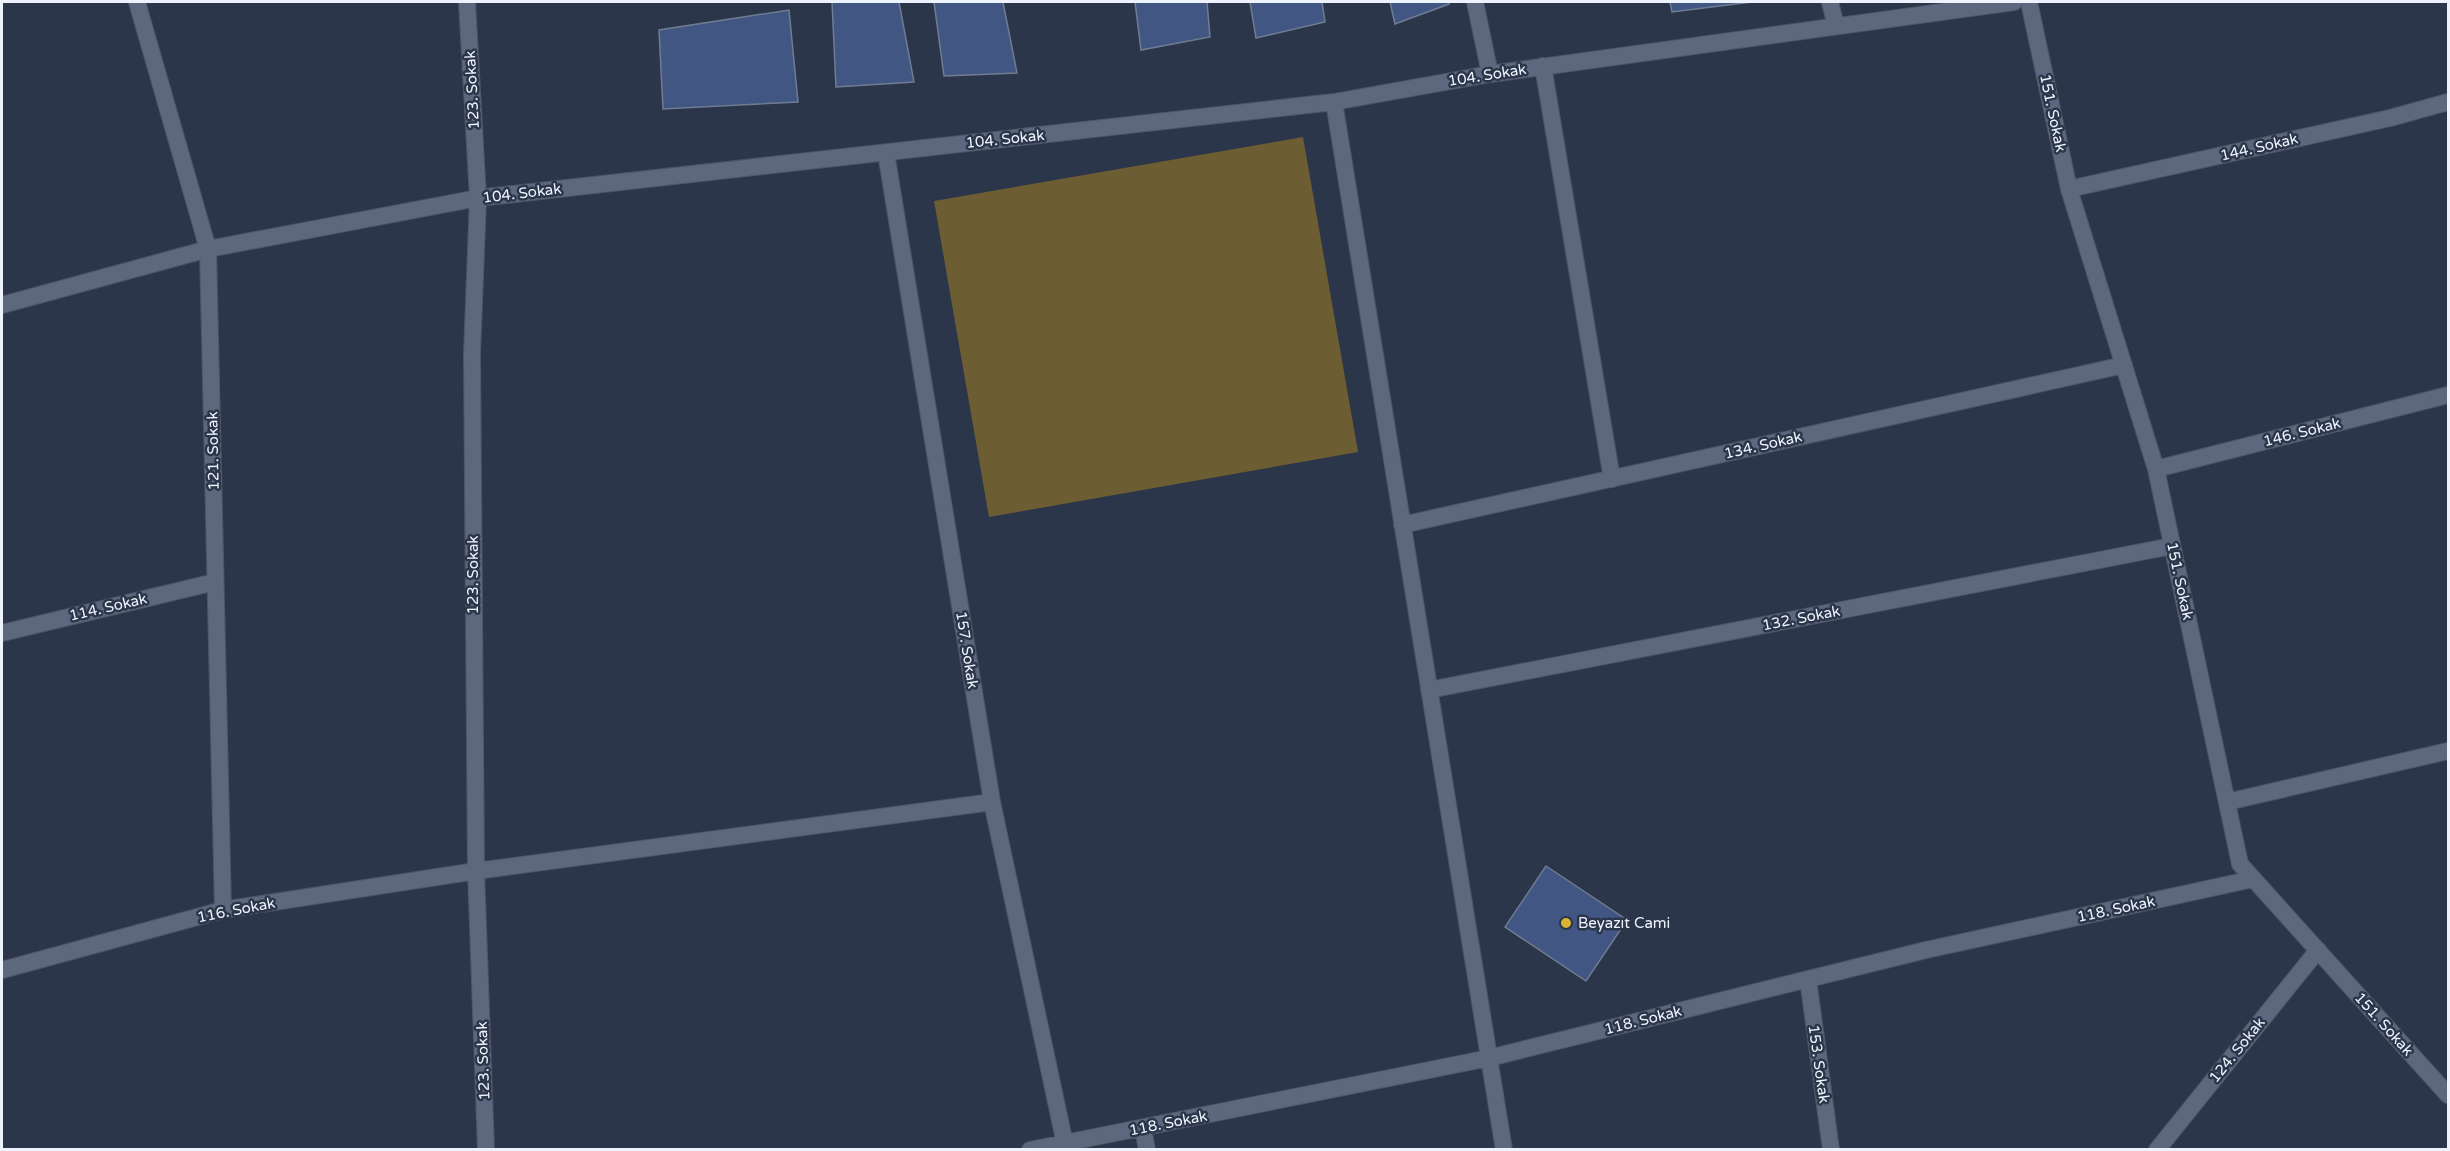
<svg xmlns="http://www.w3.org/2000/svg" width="2450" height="1151" font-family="'Varela Round',sans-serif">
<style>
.green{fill:#6c5d32}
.building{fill:#415683;stroke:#707c92;stroke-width:1.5}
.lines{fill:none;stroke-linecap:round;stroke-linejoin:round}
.minor-casing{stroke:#4d5565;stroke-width:18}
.minor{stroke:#5d687e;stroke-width:16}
.poi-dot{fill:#d9b334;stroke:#2c364a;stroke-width:2}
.labels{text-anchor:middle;stroke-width:5;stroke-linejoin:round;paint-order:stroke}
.street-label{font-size:15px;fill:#edf3fd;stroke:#2c364a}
.poi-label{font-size:15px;fill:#edf3fd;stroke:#2c364a;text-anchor:start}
</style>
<rect width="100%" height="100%" fill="#2c364a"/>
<path class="green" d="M 1303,137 L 1358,452 L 989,517 L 934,201 Z"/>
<path class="building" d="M 832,2 L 899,2 L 914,82 L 836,87 Z
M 934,2 L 1003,2 L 1017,73 L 944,76 Z
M 1135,2 L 1207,2 L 1210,37 L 1141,50 Z
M 1250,2 L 1322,2 L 1325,22 L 1256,38 Z
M 1390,2 L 1448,2 L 1449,4 L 1395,24 Z
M 1670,2 L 1752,2 L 1672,12 Z
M 789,10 L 798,102 L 663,109 L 659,30 Z
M 1546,866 L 1627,920 L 1586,981 L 1505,927 Z"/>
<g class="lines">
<defs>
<path id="minor" d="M 137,2 L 208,249 L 223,910
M 467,2 L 478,198 L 472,354 L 476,871 L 486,1150
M 1475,2 L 1490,74
M 1830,2 L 1836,26
M 2029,2 L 2069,189 L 2156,469 L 2240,864 L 2448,1095
M 1543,66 L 1612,479
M 1334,102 L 1504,1150
M 886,153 L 992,802 L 1065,1144
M 2069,189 L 2390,118 L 2448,102
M 2,305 L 208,249 L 478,198 L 1334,102 L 1490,74 L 2014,2
M 2156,469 L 2448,395
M 1402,525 L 2124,365
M 2,633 L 215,582
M 1429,690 L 2172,546
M 2227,802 L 2448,751
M 2,970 L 223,910 L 476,871 L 992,802
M 1808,979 L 1831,1150
M 1143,1128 L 1147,1150
M 1030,1150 L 1489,1058 L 1926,950 L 2253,879
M 2157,1150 L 2318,950"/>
</defs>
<use href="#minor" class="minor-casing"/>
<use href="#minor" class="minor"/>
</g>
<circle class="poi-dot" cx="1566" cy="923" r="6"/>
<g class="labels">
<g class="street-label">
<text transform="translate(1487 75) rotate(-9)" y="5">104. Sokak</text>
<text transform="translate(472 90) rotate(-93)" y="5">123. Sokak</text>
<text transform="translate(2053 113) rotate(78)" y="5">151. Sokak</text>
<text transform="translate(1005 139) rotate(-6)" y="5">104. Sokak</text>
<text transform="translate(2259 147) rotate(-13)" y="5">144. Sokak</text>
<text transform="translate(522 193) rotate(-7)" y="5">104. Sokak</text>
<text transform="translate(2302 432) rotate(-14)" y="5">146. Sokak</text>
<text transform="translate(1763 445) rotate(-13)" y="5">134. Sokak</text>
<text transform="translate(213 451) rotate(-91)" y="5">121. Sokak</text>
<text transform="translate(473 575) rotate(-90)" y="5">123. Sokak</text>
<text transform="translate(2180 581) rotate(78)" y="5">151. Sokak</text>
<text transform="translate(108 607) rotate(-13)" y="5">114. Sokak</text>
<text transform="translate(1801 618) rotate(-11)" y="5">132. Sokak</text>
<text transform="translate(967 650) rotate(81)" y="5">157. Sokak</text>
<text transform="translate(2116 909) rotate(-12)" y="5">118. Sokak</text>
<text transform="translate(236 910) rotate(-11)" y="5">116. Sokak</text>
<text transform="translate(1643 1020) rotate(-14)" y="5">118. Sokak</text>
<text transform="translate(2384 1024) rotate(48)" y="5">151. Sokak</text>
<text transform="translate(2237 1050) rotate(-51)" y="5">124. Sokak</text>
<text transform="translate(483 1061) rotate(-92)" y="5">123. Sokak</text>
<text transform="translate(1819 1064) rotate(82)" y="5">153. Sokak</text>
<text transform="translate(1168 1123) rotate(-11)" y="5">118. Sokak</text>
</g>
<g class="poi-label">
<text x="1578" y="928">Beyazıt Cami</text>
</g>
</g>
<rect width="2450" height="1151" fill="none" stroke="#edf3fd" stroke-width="6"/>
</svg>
